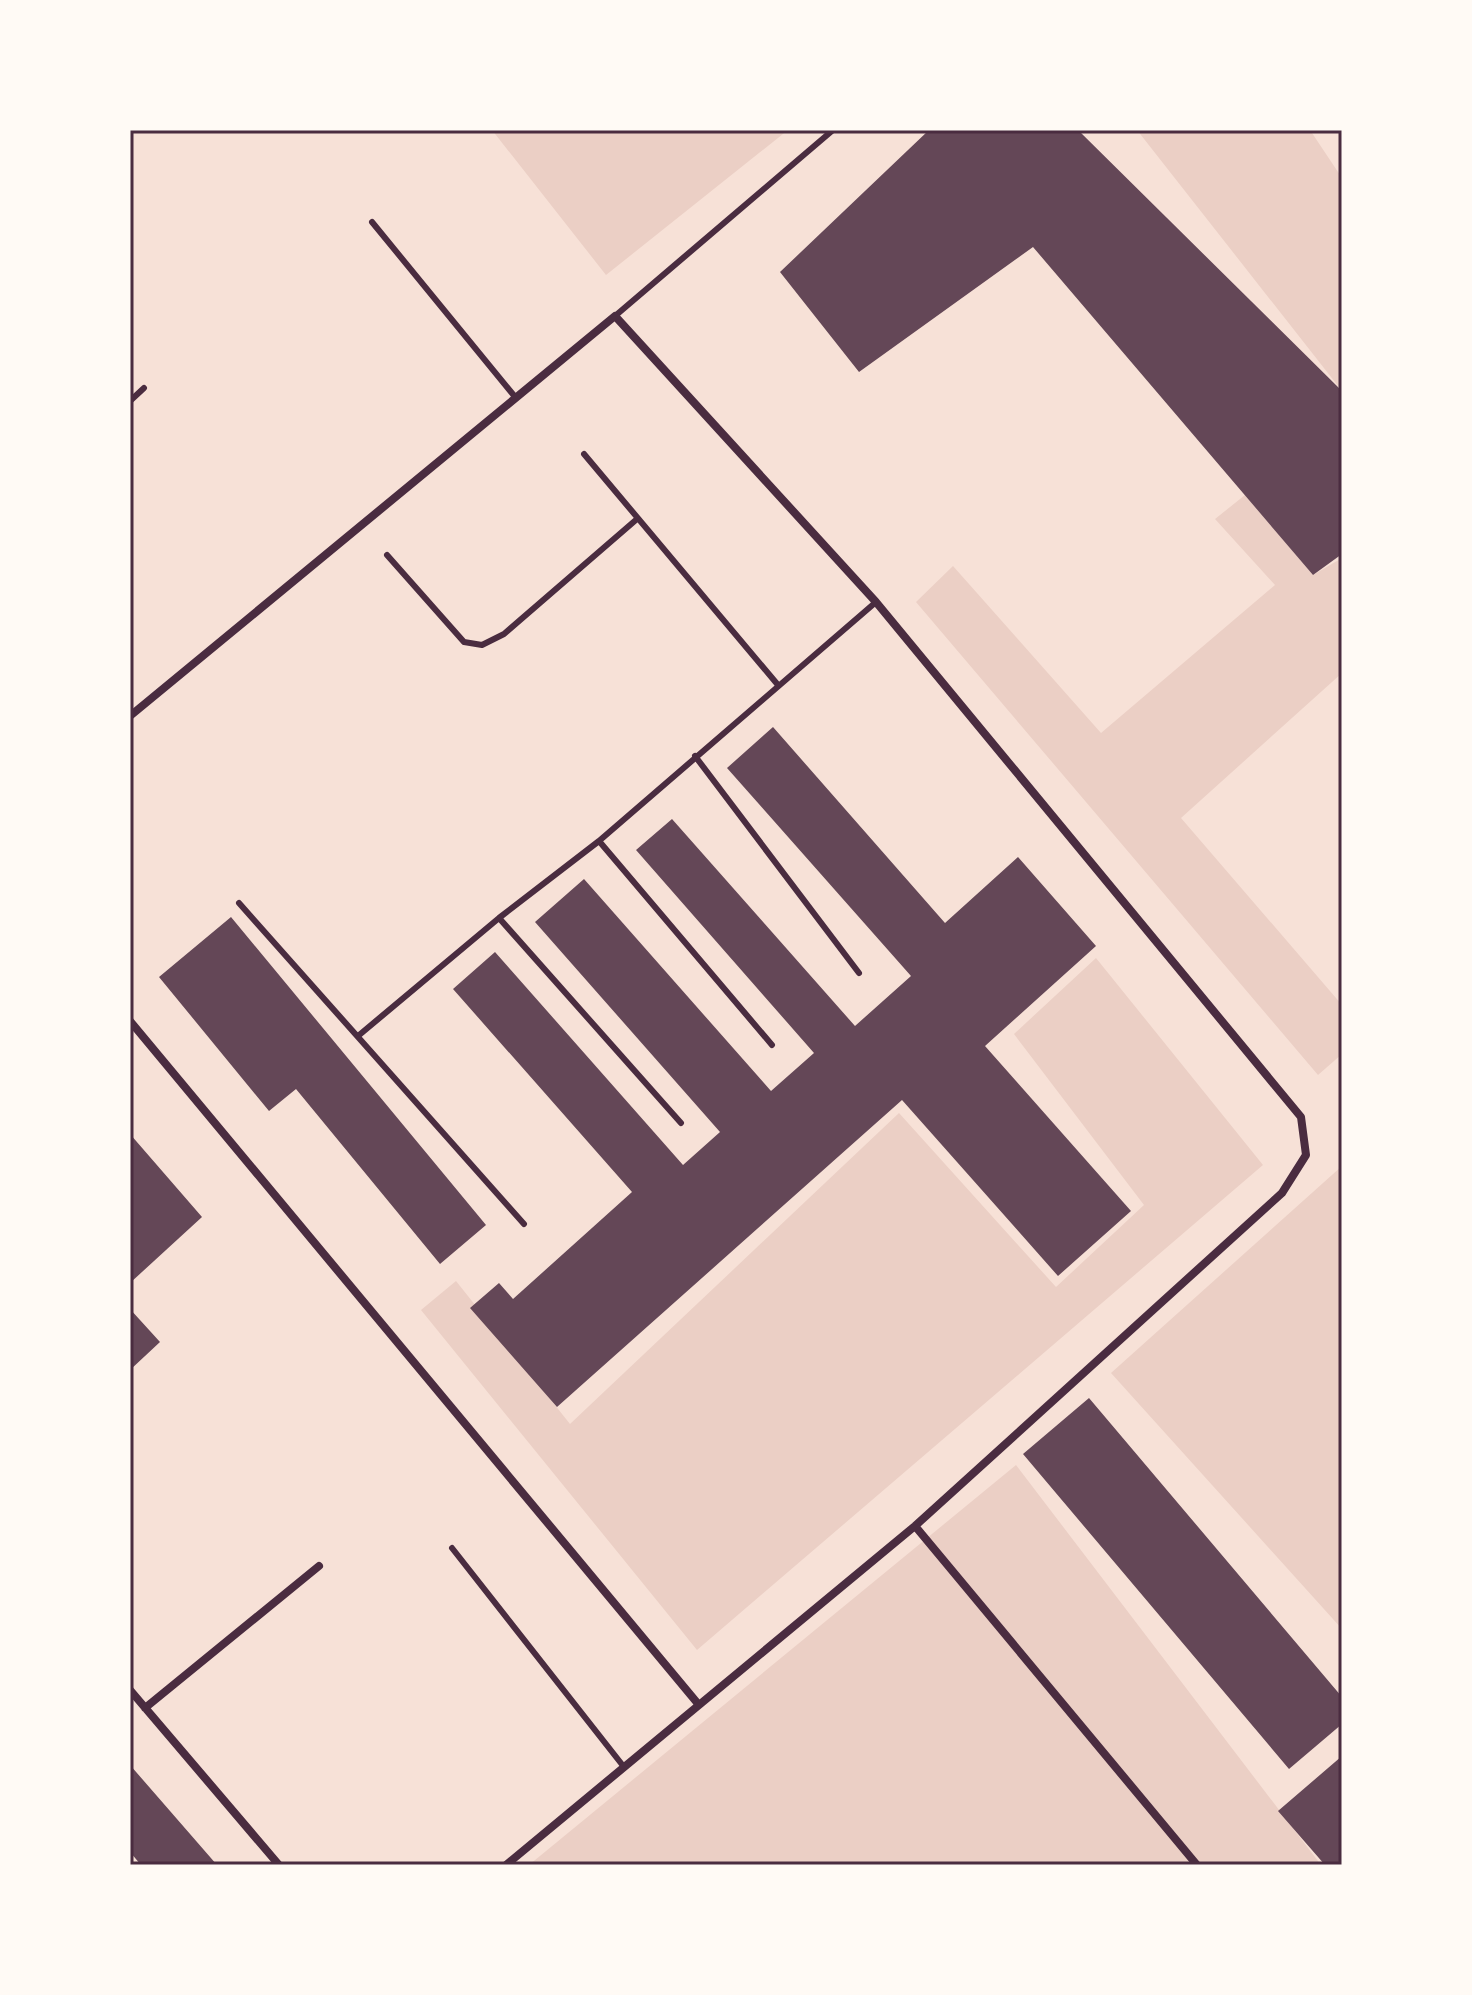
<svg xmlns="http://www.w3.org/2000/svg" width="1472" height="1995" font-family="Georgia,serif">
<style>
.green{fill:#ebcfc5}
.building{fill:#644757}
.lines{fill:none;stroke-linecap:round;stroke-linejoin:round}
.service{stroke:#4a2c40;stroke-width:6}
.minor{stroke:#4a2c40;stroke-width:8}
.neatline{fill:none;stroke:#4a2c40;stroke-width:3}
</style>
<rect width="100%" height="100%" fill="#f7e1d7"/>
<path class="green" d="M 492,130 L 788,130 L 606,275 Z
M 1137,130 L 1310,130 L 1342,178 L 1342,391 Z
M 1245,495 L 1313,575 L 1342,558 L 1342,673 L 1181,818 L 1342,1005 L 1342,1054 L 1318,1075 L 916,602 L 953,566 L 1101,733 L 1275,585 L 1215,519 Z
M 1096,958 L 1263,1165 L 697,1650 L 421,1310 L 456,1281 L 570,1424 L 899,1113 L 1056,1287 L 1144,1205 L 1014,1034 Z
M 1342,1166 L 1342,1629 L 1111,1373 Z
M 1016,1465 L 1321,1865 L 529,1865 Z"/>
<path class="building" d="M 929,130 L 1078,130 L 1342,391 L 1342,554 L 1313,575 L 1033,247 L 859,372 L 780,272 Z
M 773,727 L 945,923 L 1018,857 L 1096,946 L 985,1046 L 1131,1211 L 1058,1276 L 902,1100 L 557,1407 L 470,1308 L 499,1283 L 513,1299 L 632,1192 L 453,989 L 495,952 L 683,1165 L 720,1132 L 535,922 L 584,879 L 771,1091 L 814,1053 L 636,850 L 672,819 L 855,1026 L 911,976 L 727,768 Z
M 231,917 L 486,1225 L 440,1264 L 296,1089 L 269,1111 L 159,977 Z
M 130,1134 L 202,1217 L 130,1283 Z
M 130,1309 L 160,1342 L 130,1370 Z
M 1089,1398 L 1342,1697 L 1342,1724 L 1289,1769 L 1023,1454 Z
M 1342,1756 L 1342,1865 L 1325,1865 L 1278,1811 Z
M 130,1765 L 217,1865 L 141,1865 L 130,1852 Z"/>
<g class="lines">
<path class="service" d="M 372,222 L 516,398
M 615,316 L 833,130
M 130,401 L 144,388
M 584,454 L 778,685
M 387,555 L 464,642 L 482,645 L 504,634 L 637,519
M 695,756 L 859,973
M 599,841 L 772,1045
M 239,903 L 524,1224
M 499,918 L 681,1123
M 358,1036 L 499,918 L 599,841 L 876,602
M 452,1548 L 624,1767"/>
<path class="minor" d="M 130,716 L 615,316 L 876,602 L 1301,1117 L 1306,1155 L 1282,1193 L 915,1526 L 506,1865
M 130,1021 L 699,1705
M 915,1526 L 1197,1865
M 130,1690 L 279,1865
M 145,1708 L 319,1566"/>
</g>
<rect width="1472" height="1995" fill="none" stroke="#fffaf5" stroke-width="264"/>
<rect x="132" y="132" width="1208" height="1731" class="neatline"/>
</svg>
